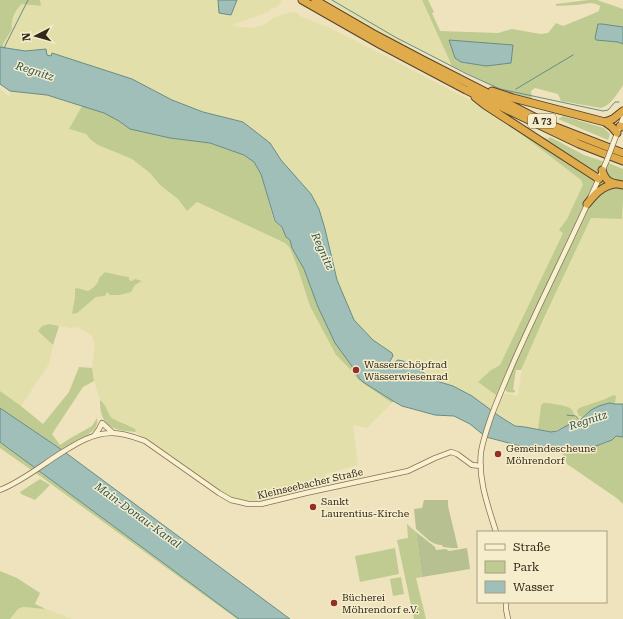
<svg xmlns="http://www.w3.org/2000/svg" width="623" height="619" font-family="'Roboto Serif',serif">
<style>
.farmland{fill:#e3dfaa;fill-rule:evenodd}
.green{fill:#bfcb91}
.cemetery{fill:#b6c091}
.water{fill:#a1bfb9;stroke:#688c86}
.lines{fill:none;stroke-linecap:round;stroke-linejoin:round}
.stream{stroke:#688c86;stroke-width:1}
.minor-casing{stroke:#857356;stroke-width:6}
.highway-casing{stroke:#53412b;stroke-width:9}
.minor{stroke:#f9f0d0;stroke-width:4.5}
.highway{stroke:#e0ac4b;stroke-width:7}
.minor-bridge-casing{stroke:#857356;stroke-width:6;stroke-linecap:butt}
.minor-bridge{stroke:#f9f0d0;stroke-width:4.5}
.poi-dot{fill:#952f26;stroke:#f5edcc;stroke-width:1.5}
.labels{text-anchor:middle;stroke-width:3;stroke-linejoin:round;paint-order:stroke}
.shield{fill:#f5edcc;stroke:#6e6450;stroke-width:1}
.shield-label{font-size:9px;font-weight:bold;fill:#342a1b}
.poi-label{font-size:10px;fill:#342a1b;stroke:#f5edcc;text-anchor:start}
.street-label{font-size:10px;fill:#342a1b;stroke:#f5edcc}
.water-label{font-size:11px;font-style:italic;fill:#2a5354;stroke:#f5edcc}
</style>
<rect width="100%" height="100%" fill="#eee3bd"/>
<path class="farmland" d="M 40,0 L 280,0 L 282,1 L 275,8 L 272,8 L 268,12 L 232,25 L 238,27 L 252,28 L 265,24 L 272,19 L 290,12 L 297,13 L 300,16 L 330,28 L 397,62 L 496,114 L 581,180 L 583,185 L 582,188 L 567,219 L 560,230 L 563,233 L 500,365 L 491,370 L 496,395 L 497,393 L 502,395 L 503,393 L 518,396 L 522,367 L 591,218 L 622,219 L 623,200 L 623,404 L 615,404 L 616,402 L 611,396 L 605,399 L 579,408 L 579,416 L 583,417 L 582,419 L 578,422 L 577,418 L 541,406 L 538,429 L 515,426 L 499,416 L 472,396 L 453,386 L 433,380 L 426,375 L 416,367 L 403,361 L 398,360 L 391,363 L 390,361 L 392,358 L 392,353 L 373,340 L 354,320 L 337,280 L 325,229 L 319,209 L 311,194 L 281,160 L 270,143 L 243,122 L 203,112 L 172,100 L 132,79 L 64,57 L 55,53 L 51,56 L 46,55 L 46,49 L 25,51 L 3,48 L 3,44 L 12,29 L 11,24 L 19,6 L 22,4 L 40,6 Z
M 326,0 L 422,0 L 452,66 L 407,43 L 399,42 Z
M 0,89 L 11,98 L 10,91 L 47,95 L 82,106 L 69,129 L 86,134 L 91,140 L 98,145 L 132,159 L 150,173 L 160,185 L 178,199 L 187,211 L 196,202 L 285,243 L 290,248 L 299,272 L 336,355 L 350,369 L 358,381 L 392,403 L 367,428 L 353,425 L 358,465 L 325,474 L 326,484 L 293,492 L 284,496 L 260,502 L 248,502 L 240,501 L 219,492 L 165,452 L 136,432 L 135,429 L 129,425 L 113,419 L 108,412 L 103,401 L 100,400 L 94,381 L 92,368 L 95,344 L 92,336 L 78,327 L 70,328 L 49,324 L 38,330 L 53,345 L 49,364 L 21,406 L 0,391 ZM 105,272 L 122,276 L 129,277 L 129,280 L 132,281 L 135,279 L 111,295 L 107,292 L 105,296 L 96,297 L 73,313 L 75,297 L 75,289 L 77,288 L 88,291 L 94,287 L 98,282 L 100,278 Z
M 23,607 L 46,609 L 72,619 L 10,619 L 18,609 Z"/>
<path class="green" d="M 0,0 L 40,0 L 41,6 L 22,4 C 16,9 10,21 12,29 L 3,44 L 3,48 L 0,47 Z
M 422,0 L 428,0 L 434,12 L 432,13 L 440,31 L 498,33 L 512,29 L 541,34 L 548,33 L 556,23 L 563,26 L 595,13 L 599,11 L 600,6 L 596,4 L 591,3 L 576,5 L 556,6 L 556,4 L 588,0 L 597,0 L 623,9 L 623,85 C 618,93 610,106 601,108 L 561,101 L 558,94 L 535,88 L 531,91 L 532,100 L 512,95 L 452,66 Z
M 82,106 L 104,113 L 119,121 L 130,129 L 170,138 L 210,143 L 244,155 L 254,162 L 261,174 L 274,221 L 282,227 L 286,237 L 290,240 L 292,248 L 304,269 L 318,307 L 359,378 L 363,381 L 393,401 L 392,403 L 358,380 L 350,369 L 336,355 L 310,306 L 299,272 L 290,248 L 285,243 L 197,202 L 187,211 L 178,199 L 160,185 L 150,173 L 132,159 L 98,145 L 91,140 L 86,134 L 73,130 L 69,129 Z
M 563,116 L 604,128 L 610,134 L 608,140 L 558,119 Z
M 511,126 L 548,139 L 550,137 L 584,155 L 611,164 L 623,169 L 623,200 L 622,219 L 591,218 L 544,318 L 521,370 L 516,370 L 513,390 L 515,390 L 515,392 C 512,393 506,393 505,389 L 510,374 L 537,315 L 533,313 L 496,395 L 478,382 L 491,370 L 500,365 L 563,233 L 559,230 L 567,219 L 583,185 L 581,180 Z
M 105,272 L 122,276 L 129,277 L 129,280 L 132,281 L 135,279 L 142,281 L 135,285 L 131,292 L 120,295 L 110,295 L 107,292 L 105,296 L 96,297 L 77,313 L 72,314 L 75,297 L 75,289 L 77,288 L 88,291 L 94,287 L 98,282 L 99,278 Z
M 49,324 L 59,326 L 53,345 L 38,331 L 42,326 Z
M 79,367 L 92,368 L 94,381 L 83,387 L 52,434 L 60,445 L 69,439 L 92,426 L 97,418 C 99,430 89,434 80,438 C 74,441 69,445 63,448 L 62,450 L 0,408 L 0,391 L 21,406 L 43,424 L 69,392 Z
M 614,395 L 616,396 L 615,404 L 613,404 L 591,410 L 583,417 L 579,416 L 577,411 L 579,408 L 605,399 L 611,396 Z
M 100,400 C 106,403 107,413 112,418 C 116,421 129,425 135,429 L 136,432 C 123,431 106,430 102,415 C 100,410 100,405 100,400 Z
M 543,403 C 548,403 565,405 570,408 C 573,410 574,413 575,417 L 577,418 L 578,422 L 568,425 L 557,430 L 551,432 L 538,429 L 541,406 Z
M 616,436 L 623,437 L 623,504 L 618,499 L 567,464 L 561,451 C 575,449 608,447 616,436 Z
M 0,442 L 239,619 L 237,619 L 40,476 L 0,448 Z
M 40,479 L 50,485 L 35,500 L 21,494 L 20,492 Z
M 407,524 L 416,532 L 422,577 L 416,578 L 426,619 L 414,619 L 399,549 L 397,540 L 408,538 Z
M 395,548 L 399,574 L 360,582 L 355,556 Z
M 0,571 L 17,578 L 40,593 L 35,604 L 46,609 L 23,607 L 18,609 L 10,619 L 0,619 Z
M 401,577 L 404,594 L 393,596 L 390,579 Z"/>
<path class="cemetery" d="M 424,500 L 448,500 L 448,506 L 458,548 L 452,548 L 443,547 L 442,545 C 432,546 424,535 416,529 L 414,509 L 422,508 Z
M 416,532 L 435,547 L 436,550 L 446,549 L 449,551 L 467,548 L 470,569 L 422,577 Z"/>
<path class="water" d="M 218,0 L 237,0 L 231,15 L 219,13 Z
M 598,24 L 602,24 L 623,27 L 623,44 L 618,42 L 596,40 L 595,38 Z
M 449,40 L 513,45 L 511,63 L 486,66 L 461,62 L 455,58 Z
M 0,47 L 25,51 L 46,49 L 47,55 L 51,56 L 52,53 L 132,79 L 172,100 L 203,112 L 243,122 L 270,143 L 281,160 L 311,194 L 319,209 L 325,229 L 337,280 L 354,320 L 373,340 L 392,353 L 393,356 L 390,361 L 390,362 L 393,363 L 398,360 L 403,361 L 417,367 L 426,375 L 433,380 L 453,386 L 472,396 L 499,416 L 515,426 L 525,427 L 551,432 L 557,431 L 568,425 L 578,422 L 591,410 L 599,406 L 609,403 L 615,404 L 623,404 L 623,437 L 616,436 L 612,440 L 596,446 L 561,451 L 520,446 L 486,437 L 470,424 L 454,416 L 435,415 L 402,406 L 393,401 L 363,382 L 359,378 L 354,369 L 335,343 L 318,307 L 304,269 L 292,248 L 290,240 L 286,237 L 282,227 L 275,221 L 261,174 L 254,162 L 244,155 L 210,143 L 170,138 L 130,129 L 119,121 L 104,113 L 47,95 L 10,91 L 0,84 Z
M 0,408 L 62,450 L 290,619 L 239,619 L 0,442 Z"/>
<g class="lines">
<path class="stream" d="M 332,0 L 395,37 L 467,74 L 500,89 L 603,111 L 608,110 L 615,102 L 619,102
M 4,48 L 28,0
M 516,89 L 573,55
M 567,415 C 574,417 576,413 579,421"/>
<defs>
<path id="minor" d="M 613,144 L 623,118
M 94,436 L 99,429 L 102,423 L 113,433
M 0,490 C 21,482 42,465 61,453 C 77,443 93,433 112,433 C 124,433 134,437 145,441 L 219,493 L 231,500 L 240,502 L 248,504 L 261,504 L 306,493 L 408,471 L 435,458 L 451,452 L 457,454 L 472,465 L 481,466
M 496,532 C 488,506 478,480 481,452 C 483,440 487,429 491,417 C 498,398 506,380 514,361 C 544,293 578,228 607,160
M 506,602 L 506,609 L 508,619"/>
<path id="highway" d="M 302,0 L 381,45 L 466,90 L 579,144 L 623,161
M 315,0 L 372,33 L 423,60 L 548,124 L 623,153
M 492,91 L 513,98 L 605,122 L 612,127 L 617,133
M 475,97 L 485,105 L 599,179
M 605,122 L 613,119 L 623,111
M 620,126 L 623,127
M 602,170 C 606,183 611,183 623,185
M 587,204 C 595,194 602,186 615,184"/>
</defs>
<use href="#minor" class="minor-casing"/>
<use href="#highway" class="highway-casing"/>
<use href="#minor" class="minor"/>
<use href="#highway" class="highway"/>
<defs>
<path id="minor-bridge" d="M 607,160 L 613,144"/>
</defs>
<use href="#minor-bridge" class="minor-bridge-casing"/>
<use href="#minor-bridge" class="minor-bridge"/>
</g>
<g class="poi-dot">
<circle cx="356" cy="370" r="4"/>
<circle cx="498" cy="454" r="4"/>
<circle cx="313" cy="507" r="4"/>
<circle cx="334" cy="603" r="4"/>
</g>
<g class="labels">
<rect class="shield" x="528" y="114" width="28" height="14" rx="3"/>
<g class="shield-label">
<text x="542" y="124">A 73</text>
</g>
<g class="poi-label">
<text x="364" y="368">Wasserschöpfrad<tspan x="364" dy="12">Wässerwiesenrad</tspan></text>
<text x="506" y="452">Gemeindescheune<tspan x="506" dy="12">Möhrendorf</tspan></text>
<text x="321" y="505">Sankt<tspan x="321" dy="12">Laurentius-Kirche</tspan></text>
<text x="342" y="601">Bücherei<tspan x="342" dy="12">Möhrendorf e.V.</tspan></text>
</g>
<g class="street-label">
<text transform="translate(310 483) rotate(-13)" y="4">Kleinseebacher Straße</text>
</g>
<g class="water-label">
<text transform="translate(35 71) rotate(18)" y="4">Regnitz</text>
<text transform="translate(323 251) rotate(66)" y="4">Regnitz</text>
<text transform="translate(588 420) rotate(-18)" y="4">Regnitz</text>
<text transform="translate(138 515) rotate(36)" y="4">Main-Donau-Kanal</text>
</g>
</g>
<rect x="477" y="531" width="130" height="72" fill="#f5edcc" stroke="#a89f85"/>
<rect x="485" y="544" width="20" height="6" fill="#f9f0d0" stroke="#a89f85"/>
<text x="513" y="551" font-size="12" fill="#342a1b">Straße</text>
<rect x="485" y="561" width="20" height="12" fill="#bfcb91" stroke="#a89f85"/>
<text x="513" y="571" font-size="12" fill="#342a1b">Park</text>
<rect x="485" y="581" width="20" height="12" fill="#a1bfb9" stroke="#a89f85"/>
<text x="513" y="591" font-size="12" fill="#342a1b">Wasser</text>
<g transform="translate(36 36) rotate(264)" stroke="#f5edcc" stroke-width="3" paint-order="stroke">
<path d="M0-3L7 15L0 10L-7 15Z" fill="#342a1b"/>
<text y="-6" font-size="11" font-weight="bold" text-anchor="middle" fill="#342a1b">N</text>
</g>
</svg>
